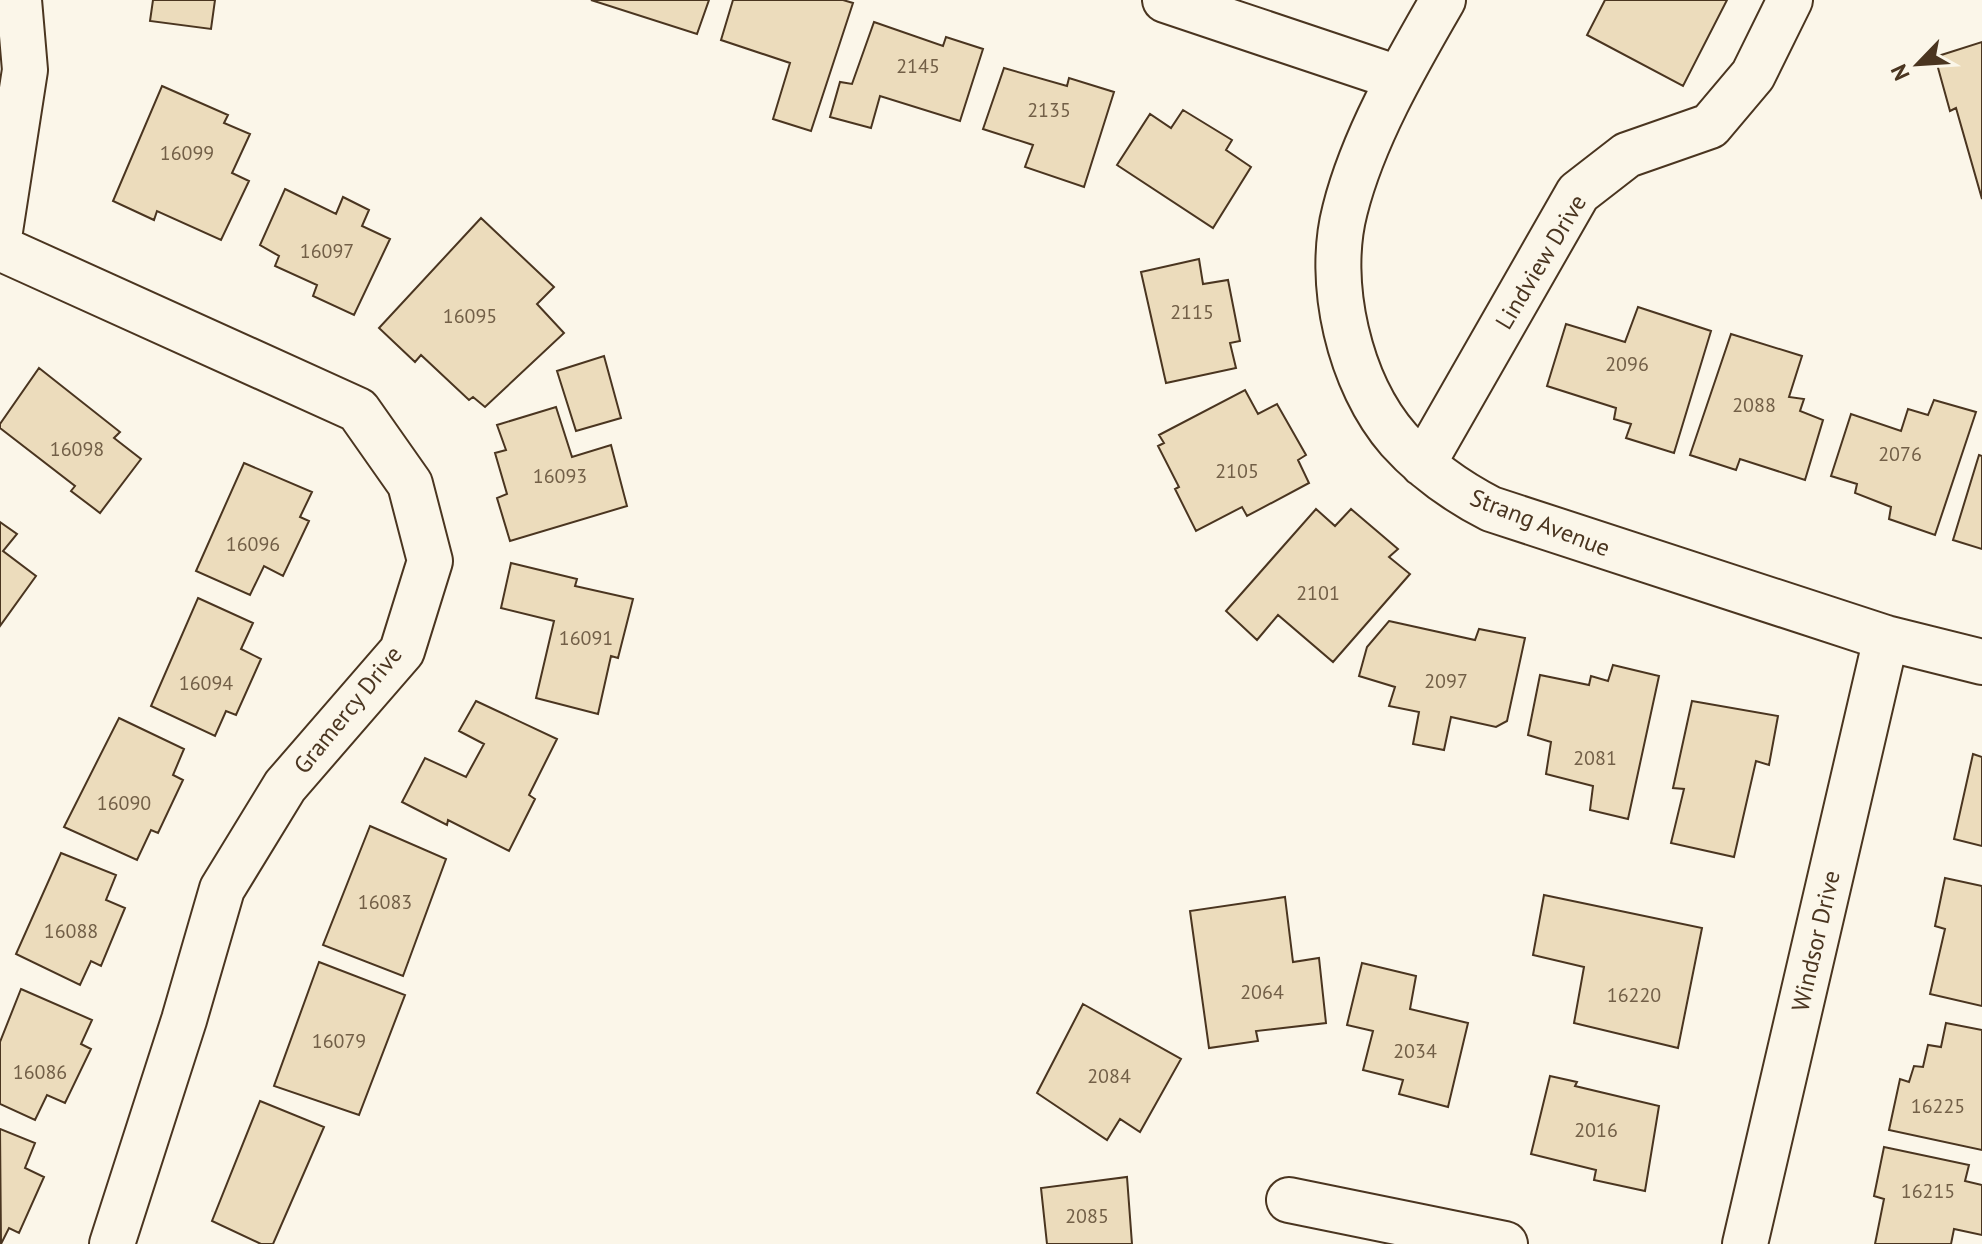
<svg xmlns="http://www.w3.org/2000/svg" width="1982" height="1244" font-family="'PT Sans',sans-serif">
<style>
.building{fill:#ecdcbc;stroke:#4a3520;stroke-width:2}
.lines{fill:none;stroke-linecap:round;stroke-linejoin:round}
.minor-casing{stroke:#4a3520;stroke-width:48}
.minor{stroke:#fbf6e9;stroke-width:44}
.labels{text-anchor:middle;stroke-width:6;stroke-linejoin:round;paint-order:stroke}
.number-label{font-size:20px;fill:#725f47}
.street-label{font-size:24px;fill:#4a3520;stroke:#fbf6e9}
</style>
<rect width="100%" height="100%" fill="#fbf6e9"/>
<path class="building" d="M 153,0 L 215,0 L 211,29 L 150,21 Z
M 591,0 L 709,0 L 697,34 Z
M 733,0 L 843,0 L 853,3 L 811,131 L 773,119 L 790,63 L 721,40 Z
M 1605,0 L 1727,0 L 1683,86 L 1587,35 Z
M 874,22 L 943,46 L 946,37 L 983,49 L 960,121 L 880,96 L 871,128 L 830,117 L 840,82 L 852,84 Z
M 1982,42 L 1982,199 L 1956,108 L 1950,111 L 1935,57 Z
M 1004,68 L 1067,86 L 1069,78 L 1114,92 L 1084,187 L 1025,167 L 1033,145 L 983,129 Z
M 162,86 L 228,115 L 224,123 L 250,134 L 232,173 L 249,181 L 221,240 L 157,211 L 154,220 L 113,201 Z
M 1183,110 L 1232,140 L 1226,150 L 1251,167 L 1213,228 L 1117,165 L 1150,114 L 1171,128 Z
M 285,189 L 336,214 L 343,197 L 369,210 L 362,226 L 390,239 L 354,315 L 313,296 L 317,285 L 275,266 L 279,256 L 260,245 Z
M 481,218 L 554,287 L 537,304 L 564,333 L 485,407 L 473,397 L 469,400 L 421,355 L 415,362 L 379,328 Z
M 1199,259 L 1203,284 L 1228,280 L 1240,341 L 1230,343 L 1236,368 L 1166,383 L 1141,272 Z
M 1638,307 L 1711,331 L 1674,453 L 1626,438 L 1631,424 L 1614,419 L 1616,408 L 1547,386 L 1566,324 L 1625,342 Z
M 1731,334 L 1802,356 L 1789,397 L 1804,399 L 1800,411 L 1823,420 L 1805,480 L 1740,459 L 1736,470 L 1690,455 Z
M 604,356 L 621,418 L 576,431 L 557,371 Z
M 39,368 L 120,432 L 114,438 L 141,459 L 100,513 L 71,491 L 75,486 L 0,428 L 0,424 Z
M 1245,390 L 1258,414 L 1277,404 L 1306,455 L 1298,460 L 1309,483 L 1247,516 L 1242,507 L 1196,531 L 1175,489 L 1179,487 L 1158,446 L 1164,443 L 1159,435 Z
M 1934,400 L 1976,412 L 1935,535 L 1889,519 L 1891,507 L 1855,493 L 1857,484 L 1831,476 L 1851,414 L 1901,431 L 1908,409 L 1928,415 Z
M 556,407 L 572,457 L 611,445 L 627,506 L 510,541 L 497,498 L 507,494 L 495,453 L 506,450 L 497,425 Z
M 1979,455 L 1982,456 L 1982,549 L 1953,540 Z
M 244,463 L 312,492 L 300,517 L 309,521 L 283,576 L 264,566 L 250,595 L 196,571 Z
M 1316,509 L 1335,526 L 1351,509 L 1398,549 L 1389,557 L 1410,574 L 1333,662 L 1278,615 L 1257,640 L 1226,611 Z
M 0,522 L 17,534 L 3,551 L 36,576 L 0,626 Z
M 511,563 L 577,579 L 575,586 L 633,599 L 618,658 L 611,656 L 598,714 L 536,698 L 554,621 L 501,608 Z
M 198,598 L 253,623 L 241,649 L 261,659 L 236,715 L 226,711 L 215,736 L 151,706 Z
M 1389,621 L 1475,640 L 1479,629 L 1525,638 L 1507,721 L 1496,727 L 1451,717 L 1444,750 L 1413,744 L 1419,712 L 1389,706 L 1395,687 L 1359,676 L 1367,647 Z
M 1613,665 L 1659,676 L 1628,819 L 1590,810 L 1593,786 L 1546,774 L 1551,742 L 1528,735 L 1540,675 L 1589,685 L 1591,676 L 1608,681 Z
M 476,701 L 557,739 L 529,795 L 535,799 L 509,851 L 448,820 L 447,825 L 402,802 L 425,758 L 466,777 L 484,744 L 459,731 Z
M 1692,701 L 1778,716 L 1769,765 L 1756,761 L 1734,857 L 1671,843 L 1684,789 L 1673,788 Z
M 119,718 L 184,749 L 173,775 L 183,780 L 158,833 L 151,830 L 137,860 L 64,827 Z
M 1973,754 L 1982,757 L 1982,846 L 1954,839 Z
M 370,826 L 446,859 L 403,976 L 323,945 Z
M 61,853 L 116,875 L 106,900 L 125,908 L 101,966 L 91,961 L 80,985 L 16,954 Z
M 1945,878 L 1982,886 L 1982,1006 L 1930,994 L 1945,929 L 1935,926 Z
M 1544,895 L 1702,928 L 1678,1048 L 1574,1023 L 1584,967 L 1533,955 Z
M 1285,897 L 1293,962 L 1319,958 L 1326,1023 L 1256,1031 L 1258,1041 L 1209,1048 L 1190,911 Z
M 319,962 L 405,995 L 359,1115 L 274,1086 Z
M 1362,963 L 1416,976 L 1410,1009 L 1468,1023 L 1448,1107 L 1399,1094 L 1403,1080 L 1363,1070 L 1373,1031 L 1347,1025 Z
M 21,989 L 92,1020 L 81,1044 L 91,1049 L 65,1103 L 47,1095 L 35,1120 L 0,1104 L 0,1042 Z
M 1083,1004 L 1181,1059 L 1140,1132 L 1120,1119 L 1107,1140 L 1037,1093 Z
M 1946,1023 L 1982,1030 L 1982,1150 L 1889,1130 L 1900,1079 L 1909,1082 L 1914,1066 L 1923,1067 L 1928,1045 L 1941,1047 Z
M 1550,1076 L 1577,1082 L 1575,1086 L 1659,1106 L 1645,1191 L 1594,1180 L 1596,1170 L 1531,1154 Z
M 260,1101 L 324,1127 L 273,1244 L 261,1244 L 212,1221 Z
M 0,1129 L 35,1143 L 25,1168 L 44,1177 L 19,1233 L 9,1228 L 1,1244 Z
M 1884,1147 L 1969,1165 L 1965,1181 L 1982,1185 L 1982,1235 L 1954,1229 L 1951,1244 L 1875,1244 L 1884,1199 L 1874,1196 Z
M 1127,1177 L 1132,1244 L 1047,1244 L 1041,1188 Z"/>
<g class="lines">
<defs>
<path id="minor" d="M 1165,0 L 1398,78
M 1443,0 C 1406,64 1363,138 1345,210 C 1326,282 1349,383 1399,440 C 1425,469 1456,491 1491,509 L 1886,638 L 1982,662
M 0,231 L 25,70 L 19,0
M 0,248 L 358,410 L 410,484 L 430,561 L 402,651 L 285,786 L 222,889 L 184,1020 L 112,1244
M 1423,464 L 1578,193 L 1627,155 L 1710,126 L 1753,75 L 1790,0
M 1289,1200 L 1505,1244
M 1745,1244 L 1886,638"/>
</defs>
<use href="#minor" class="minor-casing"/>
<use href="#minor" class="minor"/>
</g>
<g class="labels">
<g class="number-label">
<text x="918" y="73">2145</text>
<text x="1049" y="117">2135</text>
<text x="187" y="160">16099</text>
<text x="327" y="258">16097</text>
<text x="1192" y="319">2115</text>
<text x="470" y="323">16095</text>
<text x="1627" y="371">2096</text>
<text x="1754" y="412">2088</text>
<text x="77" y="456">16098</text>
<text x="1900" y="461">2076</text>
<text x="1237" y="478">2105</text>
<text x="560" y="483">16093</text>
<text x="253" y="551">16096</text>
<text x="1318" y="600">2101</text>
<text x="586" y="645">16091</text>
<text x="1446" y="688">2097</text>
<text x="206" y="690">16094</text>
<text x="1595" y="765">2081</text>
<text x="124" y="810">16090</text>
<text x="385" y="909">16083</text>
<text x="71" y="938">16088</text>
<text x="1262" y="999">2064</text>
<text x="1634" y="1002">16220</text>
<text x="339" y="1048">16079</text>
<text x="1415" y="1058">2034</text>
<text x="40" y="1079">16086</text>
<text x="1109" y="1083">2084</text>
<text x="1938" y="1113">16225</text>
<text x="1596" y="1137">2016</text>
<text x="1928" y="1198">16215</text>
<text x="1087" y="1223">2085</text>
</g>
<g class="street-label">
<text transform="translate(1541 262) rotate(-59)" y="8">Lindview Drive</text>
<text transform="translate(1540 523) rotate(21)" y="8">Strang Avenue</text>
<text transform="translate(348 710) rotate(-51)" y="8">Gramercy Drive</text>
<text transform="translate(1816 941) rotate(-77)" y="8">Windsor Drive</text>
</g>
</g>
<g transform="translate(1918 64) rotate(245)" stroke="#fbf6e9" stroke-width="6" paint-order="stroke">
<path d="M0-6L14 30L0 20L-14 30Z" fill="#4a3520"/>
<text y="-12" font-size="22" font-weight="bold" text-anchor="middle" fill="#4a3520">N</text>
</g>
</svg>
